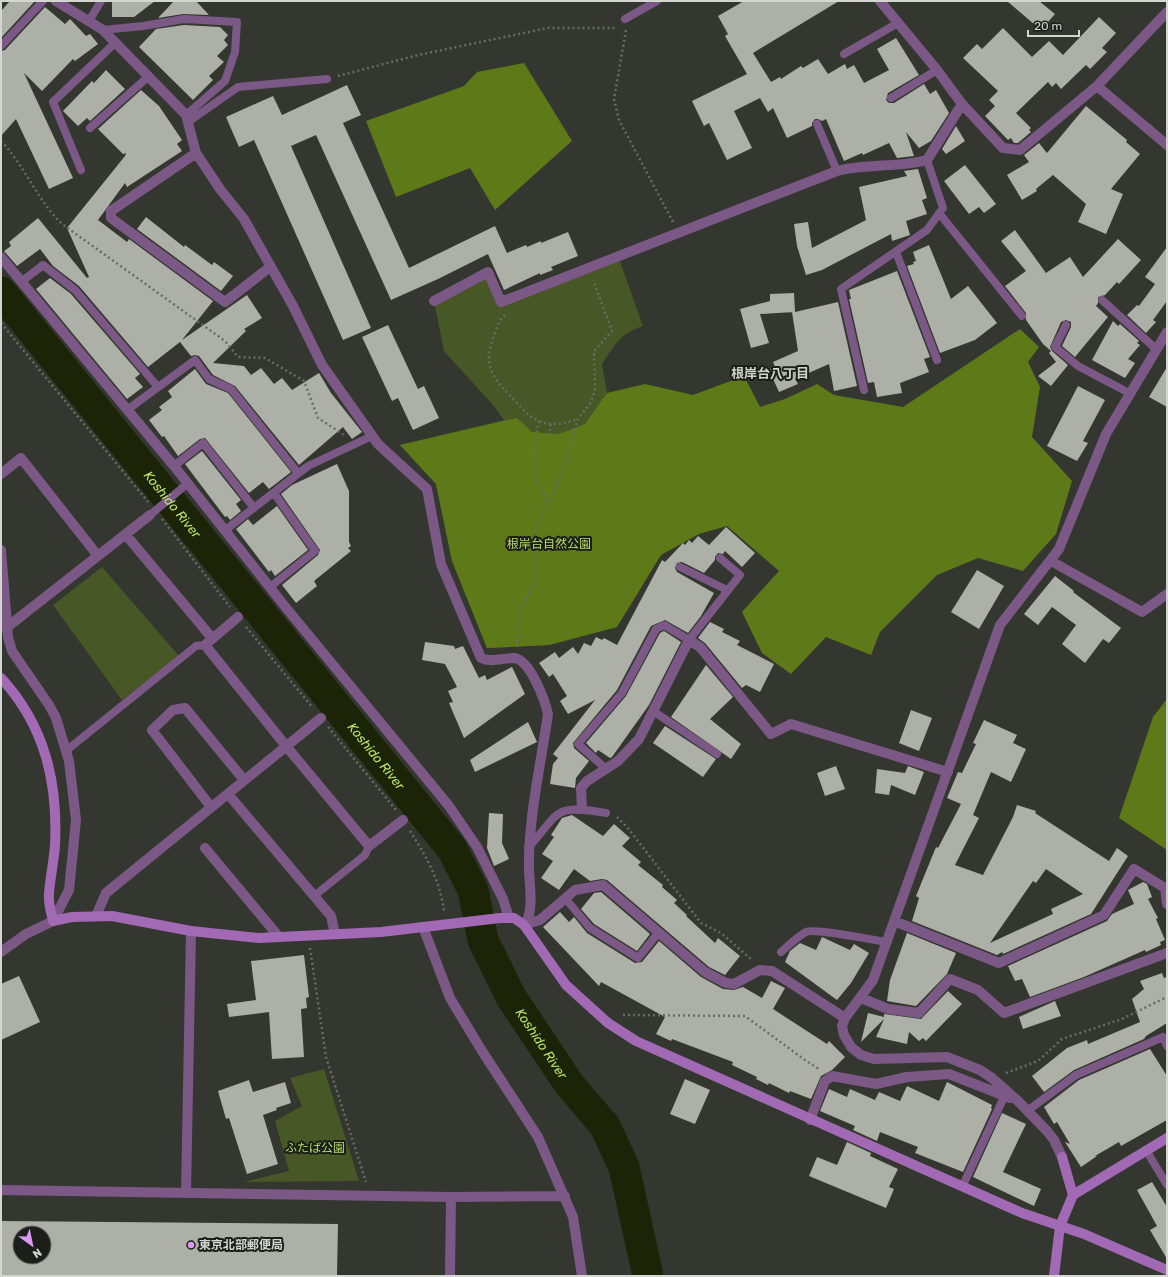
<svg xmlns="http://www.w3.org/2000/svg" width="1168" height="1277" font-family="Rubik,'Noto Sans JP',sans-serif">
<style>
.green{fill:#475725}
.forest{fill:#5e7917}
.lines{fill:none;stroke-linecap:round;stroke-linejoin:round}
.river{stroke:#1b2407;stroke-width:31}
.building{fill:#acb0a6;fill-rule:evenodd}
.path{stroke:#696c65;stroke-width:2.5;stroke-dasharray:2 3;stroke-linecap:butt}
.lane{stroke:#7c5887;stroke-width:8}
.street{stroke:#7c5887;stroke-width:10}
.secondary{stroke:#a269b4;stroke-width:10}
.poi-dot{fill:#dd99f3;stroke:#1c1e1a;stroke-width:1.5}
.labels{text-anchor:middle;stroke-width:4;stroke-linejoin:round;paint-order:stroke}
.park-label{font-size:12px;fill:#b6dd64;stroke:#1c1e1a}
.poi-label{font-size:12px;font-weight:bold;fill:#d4d6d1;stroke:#1c1e1a;text-anchor:start}
.neighbourhood-label{font-size:13px;font-weight:bold;fill:#d0d4ca;stroke:#1c1e1a}
.water-label{font-size:13px;font-style:italic;fill:#bce36b;stroke:#1c1e1a}
</style>
<rect width="100%" height="100%" fill="#34372f"/>
<path class="green" d="M 618,256 L 643,326 C 619,334 616,344 602,364 L 607,393 L 599,429 L 617,627 L 549,645 L 487,648 L 452,561 L 436,484 L 400,445 L 504,420 L 493,405 L 444,351 L 434,301 L 488,272 L 501,302 Z
M 102,567 L 179,656 L 122,700 L 53,605 Z
M 324,1069 L 359,1181 L 244,1182 L 289,1171 L 275,1121 L 302,1106 L 290,1078 Z"/>
<path class="forest" d="M 524,63 L 572,141 L 495,210 L 470,168 L 396,197 L 366,121 L 464,86 L 477,72 Z
M 1020,329 L 1039,347 L 1028,362 L 1040,387 L 1032,437 L 1072,481 L 1056,534 L 1023,571 L 978,558 L 937,575 L 880,632 L 871,655 L 826,637 L 791,674 L 762,653 L 742,612 L 779,571 L 727,526 L 699,534 L 661,555 L 617,627 L 549,645 L 487,648 L 452,561 L 436,484 L 400,445 L 517,418 L 532,432 L 559,434 L 585,424 L 607,393 L 645,384 L 693,395 L 744,376 L 760,407 L 785,399 L 817,384 L 834,395 L 903,407 Z
M 1167,699 L 1167,850 L 1119,818 L 1153,717 Z"/>
<g class="lines">
<path class="river" id="s1" d="M 1,292 L 452,849 L 473,890 L 483,940 L 511,997 L 569,1084 L 605,1126 L 624,1167 L 648,1276"/>
</g>
<path class="building" d="M 10,1 L 35,1 L 1,38 L 1,11 Z
M 112,1 L 155,1 L 134,17 L 112,17 Z
M 174,1 L 196,1 L 209,15 L 183,14 L 158,18 Z
M 744,1 L 839,1 L 753,53 L 771,82 L 780,77 L 781,79 L 801,66 L 803,68 L 818,59 L 828,74 L 845,64 L 847,69 L 854,65 L 864,83 L 889,70 L 877,49 L 896,38 L 919,75 L 888,93 L 886,100 L 889,103 L 894,103 L 924,84 L 930,94 L 936,90 L 949,113 L 931,141 L 919,148 L 906,132 L 914,156 L 897,158 L 889,143 L 863,155 L 862,153 L 844,161 L 826,119 L 822,121 L 818,119 L 815,119 L 812,123 L 812,126 L 787,138 L 773,108 L 768,112 L 760,98 L 734,111 L 752,148 L 727,160 L 709,123 L 704,126 L 692,101 L 747,74 L 725,36 L 728,34 L 718,16 Z
M 1007,1 L 1039,1 L 1055,14 L 1041,30 Z
M 45,7 L 65,24 L 70,19 L 86,36 L 90,34 L 98,44 L 75,61 L 73,59 L 42,91 L 24,73 L 73,178 L 49,189 L 16,119 L 1,136 L 1,51 L 5,50 Z
M 1099,17 L 1116,33 L 1102,48 L 1107,52 L 1090,69 L 1086,65 L 1061,89 L 1056,83 L 1052,87 L 1048,82 L 1016,113 L 1031,128 L 1029,130 L 1031,132 L 1018,143 L 1014,143 L 1011,138 L 1008,140 L 985,116 L 995,106 L 989,100 L 998,91 L 963,58 L 977,44 L 982,49 L 1003,28 L 1032,57 L 1049,41 L 1063,55 Z
M 184,25 L 220,27 L 228,35 L 224,40 L 228,45 L 217,56 L 224,62 L 209,76 L 213,80 L 193,100 L 139,47 L 156,29 Z
M 106,70 L 125,89 L 90,121 L 87,118 L 78,126 L 63,111 L 92,81 L 94,83 Z
M 347,85 L 361,115 L 343,123 L 409,268 L 495,226 L 507,253 L 526,245 L 527,247 L 541,241 L 541,243 L 568,232 L 578,256 L 551,267 L 553,270 L 540,275 L 540,273 L 504,290 L 488,254 L 438,279 L 391,300 L 316,135 L 291,146 L 371,328 L 343,340 L 254,140 L 239,147 L 226,117 L 273,96 L 282,115 Z
M 141,90 L 159,106 L 182,140 L 177,144 L 182,151 L 127,187 L 125,183 L 98,220 L 127,242 L 129,239 L 213,301 L 182,340 L 247,295 L 262,318 L 244,329 L 246,331 L 213,363 L 244,366 L 251,375 L 261,368 L 274,384 L 282,378 L 292,390 L 319,373 L 331,393 L 362,432 L 352,439 L 343,427 L 299,465 L 235,386 L 213,375 L 199,356 L 195,355 L 191,356 L 180,342 L 148,367 L 79,286 L 53,266 L 40,249 L 17,266 L 4,251 L 11,246 L 9,242 L 38,218 L 87,278 L 89,277 L 67,228 L 125,156 L 126,153 L 123,154 L 98,129 Z
M 1086,106 L 1127,140 L 1126,142 L 1140,154 L 1111,189 L 1123,194 L 1106,234 L 1078,222 L 1086,204 L 1053,175 L 1036,189 L 1037,191 L 1022,200 L 1007,175 L 1029,162 L 1024,155 L 1039,143 L 1047,153 Z
M 956,126 L 965,141 L 946,154 L 942,149 Z
M 965,165 L 996,204 L 984,213 L 979,207 L 969,214 L 944,181 Z
M 918,169 L 927,198 L 922,200 L 927,214 L 906,221 L 910,235 L 892,241 L 891,234 L 822,270 L 806,275 L 797,246 L 794,224 L 808,222 L 812,248 L 866,220 L 859,187 L 907,176 L 904,171 Z
M 146,217 L 184,247 L 185,245 L 212,265 L 214,262 L 233,276 L 221,291 L 137,229 Z
M 1015,230 L 1046,273 L 1070,257 L 1083,277 L 1118,239 L 1141,260 L 1119,284 L 1117,282 L 1105,295 L 1098,297 L 1098,303 L 1096,306 L 1108,317 L 1075,357 L 1062,346 L 1071,327 L 1071,322 L 1066,320 L 1061,322 L 1050,347 L 1052,351 L 1068,365 L 1051,386 L 1038,376 L 1056,362 L 1049,353 L 1051,351 L 1043,344 L 1026,320 L 1026,313 L 1005,286 L 1026,271 L 1001,241 Z
M 929,245 L 951,299 L 968,286 L 997,323 L 975,340 L 940,353 L 907,266 L 914,264 L 913,262 L 916,261 L 913,252 Z
M 1167,247 L 1167,301 L 1153,320 L 1156,322 L 1146,333 L 1127,315 L 1137,305 L 1139,306 L 1155,284 L 1145,277 Z
M 897,271 L 930,357 L 924,359 L 929,372 L 900,383 L 902,393 L 877,397 L 874,382 L 868,383 L 849,299 L 851,299 L 849,290 Z
M 50,278 L 71,294 L 140,374 L 135,378 L 143,387 L 127,399 L 36,289 Z
M 794,293 L 795,312 L 838,302 L 857,386 L 834,391 L 829,364 L 795,379 L 798,384 L 779,392 L 769,370 L 775,367 L 773,362 L 798,351 L 792,312 L 794,312 L 760,314 L 769,343 L 751,348 L 740,309 L 770,301 L 770,294 Z
M 1113,321 L 1118,326 L 1120,324 L 1139,341 L 1137,343 L 1140,345 L 1128,359 L 1135,363 L 1125,378 L 1092,360 Z
M 388,325 L 418,389 L 424,386 L 439,418 L 413,430 L 398,398 L 392,401 L 362,337 Z
M 1167,367 L 1167,407 L 1149,397 Z
M 195,369 L 206,384 L 228,393 L 291,472 L 269,489 L 263,482 L 249,493 L 205,438 L 200,439 L 178,456 L 164,436 L 162,437 L 149,420 L 162,410 L 159,407 L 172,397 L 168,391 Z
M 1078,386 L 1105,400 L 1083,441 L 1088,443 L 1077,461 L 1047,446 Z
M 202,451 L 241,500 L 236,504 L 241,511 L 230,520 L 227,516 L 225,517 L 185,464 Z
M 337,464 L 349,491 L 349,542 L 351,546 L 348,548 L 351,551 L 314,581 L 317,586 L 296,603 L 282,585 L 318,555 L 320,550 L 281,494 L 292,485 Z
M 277,506 L 308,550 L 275,576 L 271,570 L 269,572 L 236,529 L 248,519 L 253,525 Z
M 726,527 L 755,553 L 742,567 L 725,551 L 723,554 L 718,553 L 715,557 L 715,560 L 704,573 L 682,562 L 677,563 L 675,568 L 677,572 L 714,593 L 701,616 L 688,633 L 665,620 L 651,626 L 617,690 L 573,743 L 574,748 L 589,761 L 576,778 L 575,788 L 550,784 L 553,764 L 558,758 L 553,754 L 595,700 L 568,714 L 560,701 L 567,696 L 553,674 L 549,677 L 539,663 L 555,652 L 559,658 L 573,647 L 578,654 L 584,643 L 591,646 L 596,637 L 602,640 L 604,638 L 617,645 L 662,560 L 665,562 L 683,543 L 685,545 L 689,540 L 692,543 L 698,536 L 709,545 Z
M 977,570 L 1004,586 L 979,629 L 951,612 Z
M 1055,576 L 1074,591 L 1073,592 L 1121,628 L 1109,643 L 1103,639 L 1085,663 L 1062,644 L 1076,625 L 1052,607 L 1038,625 L 1024,614 Z
M 710,622 L 724,629 L 722,632 L 740,641 L 737,645 L 774,664 L 760,692 L 746,685 L 742,688 L 705,643 L 698,638 Z
M 664,631 L 681,642 L 649,705 L 612,757 L 610,758 L 598,750 L 596,753 L 586,743 L 626,696 L 660,633 Z
M 425,642 L 454,646 L 455,649 L 463,646 L 479,678 L 485,675 L 487,680 L 512,667 L 525,694 L 464,738 L 449,703 L 453,702 L 448,691 L 457,687 L 445,664 L 422,660 Z
M 706,665 L 733,697 L 710,719 L 741,744 L 731,759 L 671,717 Z
M 911,710 L 932,718 L 919,751 L 899,743 Z
M 984,720 L 1017,735 L 1013,743 L 1026,749 L 1011,782 L 991,772 L 973,815 L 979,818 L 955,865 L 983,875 L 1013,817 L 1017,805 L 1036,811 L 1035,813 L 1109,861 L 1117,848 L 1128,856 L 1091,914 L 1003,954 L 1002,952 L 997,955 L 912,921 L 919,898 L 916,896 L 936,847 L 938,848 L 961,804 L 947,798 L 958,772 L 962,773 L 976,744 L 973,743 ZM 1046,869 L 1083,894 L 1051,909 L 1053,914 L 990,943 L 1033,881 L 1036,883 Z
M 528,722 L 537,742 L 475,772 L 470,760 Z
M 665,726 L 716,759 L 703,777 L 653,743 Z
M 836,766 L 845,789 L 825,796 L 817,773 Z
M 908,766 L 924,772 L 915,795 L 891,785 L 889,795 L 875,793 L 877,769 L 905,773 Z
M 489,813 L 503,814 L 502,843 L 509,859 L 494,866 L 487,848 Z
M 572,815 L 603,836 L 614,824 L 630,838 L 622,846 L 641,862 L 638,865 L 663,885 L 662,887 L 677,900 L 674,903 L 687,915 L 686,916 L 715,943 L 718,938 L 740,956 L 725,975 L 709,967 L 607,880 L 602,879 L 590,881 L 574,869 L 559,890 L 541,878 L 553,861 L 542,854 L 554,837 L 551,835 L 562,818 Z
M 1143,882 L 1147,884 L 1152,897 L 1148,899 L 1158,918 L 1156,919 L 1165,940 L 1160,942 L 1161,945 L 1146,952 L 1145,950 L 1084,977 L 1030,997 L 1022,979 L 1015,981 L 1008,966 L 1107,921 L 1112,914 L 1134,904 L 1128,890 Z
M 601,892 L 650,934 L 637,951 L 594,924 L 581,909 L 594,893 Z
M 560,912 L 569,922 L 574,917 L 587,933 L 635,963 L 642,962 L 659,941 L 701,977 L 723,989 L 734,990 L 743,987 L 762,998 L 771,981 L 785,988 L 773,1009 L 827,1044 L 829,1041 L 845,1057 L 832,1070 L 821,1076 L 811,1099 L 790,1091 L 789,1093 L 769,1083 L 768,1085 L 756,1079 L 757,1077 L 732,1065 L 733,1062 L 672,1039 L 671,1041 L 656,1034 L 665,1017 L 601,982 L 599,986 L 543,927 Z
M 907,933 L 956,953 L 947,974 L 916,1006 L 887,1001 L 890,980 Z
M 822,937 L 850,950 L 854,944 L 869,953 L 851,983 L 837,1000 L 785,962 L 790,951 L 800,943 L 816,950 Z
M 304,955 L 309,997 L 306,998 L 307,1008 L 301,1009 L 304,1057 L 272,1059 L 269,1012 L 229,1017 L 227,1004 L 256,1000 L 251,961 Z
M 1162,973 L 1164,978 L 1167,977 L 1167,1023 L 1146,1036 L 1144,1039 L 1074,1070 L 1044,1092 L 1032,1076 L 1067,1048 L 1087,1040 L 1088,1044 L 1140,1022 L 1132,999 L 1144,989 L 1140,981 Z
M 19,976 L 40,1022 L 1,1040 L 1,984 Z
M 948,991 L 962,1004 L 926,1041 L 923,1038 L 919,1041 L 909,1032 L 907,1044 L 876,1037 L 884,1019 L 861,1042 L 868,1013 L 884,1017 L 884,1014 L 921,1019 Z
M 1055,1001 L 1061,1016 L 1023,1029 L 1019,1017 Z
M 1150,1049 L 1167,1076 L 1167,1120 L 1121,1146 L 1119,1142 L 1095,1156 L 1097,1156 L 1081,1167 L 1065,1142 L 1070,1144 L 1057,1122 L 1054,1124 L 1044,1107 L 1079,1080 Z
M 685,1079 L 710,1090 L 695,1124 L 670,1114 Z
M 249,1080 L 253,1092 L 285,1082 L 291,1103 L 276,1108 L 277,1110 L 263,1115 L 278,1164 L 247,1174 L 229,1118 L 226,1119 L 218,1091 Z
M 947,1082 L 992,1105 L 991,1108 L 992,1109 L 963,1172 L 915,1153 L 918,1147 L 880,1132 L 877,1141 L 853,1130 L 855,1126 L 820,1111 L 829,1089 L 847,1097 L 850,1089 L 875,1100 L 879,1092 L 900,1101 L 907,1086 L 939,1101 Z
M 1002,1113 L 1026,1124 L 1003,1172 L 1041,1189 L 1034,1206 L 973,1177 Z
M 847,1142 L 871,1153 L 870,1156 L 898,1169 L 889,1187 L 894,1189 L 886,1208 L 809,1176 L 817,1157 L 837,1165 Z
M 1152,1182 L 1167,1207 L 1167,1259 L 1150,1230 L 1157,1226 L 1137,1190 Z
M 1,1221 L 338,1224 L 337,1276 L 1,1276 ZM 20,1233 L 44,1233 L 44,1257 L 20,1257 Z"/>
<g class="lines">
<path class="path" d="M 626,30 L 614,99 L 619,120 L 673,222
M 338,76 L 418,55 L 548,28 L 617,28
M 1,141 C 25,166 37,200 62,224 L 225,341 L 238,357 L 265,358 L 304,381 L 318,418 L 344,435
M 505,315 C 499,320 497,326 495,333 C 481,367 493,378 516,402 C 523,409 529,417 539,421 C 553,427 565,423 578,419
M 1,323 L 148,502
M 539,421 L 534,448 L 535,477 L 548,504
M 549,436 L 551,424
M 162,519 L 230,607
M 246,627 L 313,708
M 517,647 L 519,611 L 537,579 L 536,525 L 548,505 L 566,462 L 578,419 L 591,402 L 595,389 L 594,351 L 612,331 L 593,280
M 328,727 L 396,810
M 617,817 L 628,828 L 701,923 L 721,933 L 752,960
M 410,831 C 426,856 441,882 444,912
M 310,948 L 326,1057 L 366,1182
M 623,1015 L 745,1016 L 805,1060 L 819,1069
M 1006,1073 L 1038,1061 L 1062,1039 L 1122,1019 L 1167,997"/>
<path class="lane" d="M 625,19 L 657,1
M 89,21 L 101,1
M 103,30 L 143,26 L 184,19 L 237,22 L 235,52 L 225,81 L 186,115
M 1,46 L 43,1
M 844,54 L 898,23
M 891,98 L 937,70
M 188,122 L 238,87 L 327,79
M 817,124 L 837,171
M 90,128 L 149,76
M 81,170 L 53,102 L 116,42
M 939,213 L 1022,316
M 896,252 L 937,360
M 21,282 L 43,265 L 75,290 L 158,387
M 1102,300 L 1156,349
M 1066,325 L 1055,347 L 1078,366 L 1131,394
M 864,390 L 841,289 L 927,230 L 943,208 L 927,160
M 127,410 L 195,360 L 209,379 L 231,389 L 298,473
M 174,466 L 203,443 L 254,508
M 150,515 L 187,484
M 224,531 L 308,466 L 372,436
M 680,567 L 727,590
M 270,587 L 315,551 L 274,493
M 653,711 L 717,754
M 67,750 L 196,646 L 205,645
M 605,768 L 578,744 L 622,693 L 656,629 L 664,625 L 689,640 L 740,575 L 720,558
M 528,848 C 561,811 553,804 606,813
M 314,896 L 365,855 L 369,846
M 565,898 L 590,928 L 638,958 L 659,932
M 781,952 C 789,945 797,937 806,932 C 814,928 873,940 887,942
M 1027,1111 L 1076,1075 L 1163,1037 L 1167,1046
M 1146,1150 L 1167,1185
M 963,1185 L 1005,1095"/>
<path class="street" d="M 56,1 L 103,30 L 186,115 L 196,153 L 220,189 L 244,219 L 293,306 L 322,365 L 378,444 L 427,489 L 441,564 L 481,658 C 492,663 502,658 514,658 C 530,659 545,701 548,714 C 541,763 528,820 529,868 C 529,885 535,912 524,925
M 880,1 L 937,70 L 962,104 L 1003,148 L 1020,150 L 1097,86 L 1167,12
M 1097,86 L 1167,145
M 196,153 L 111,211 L 111,218 L 225,302 L 270,267
M 1,257 L 174,466 L 287,609 L 449,806 L 477,847 L 503,899 L 509,918
M 434,301 L 488,272 L 501,302 L 837,171 C 867,163 898,168 927,160 L 962,104
M 1,474 L 21,458 L 98,556
M 126,535 L 212,638
M 1,550 L 8,637 L 12,651 L 49,705 L 56,718 L 69,761 L 76,820 L 69,890 L 53,921 L 26,934 L 1,952
M 1051,561 L 1142,612 L 1167,594
M 238,617 L 205,645 L 286,746 L 369,846 L 403,820
M 6,628 L 150,515
M 228,794 L 331,916 L 335,934
M 211,807 L 152,730 L 173,710 L 185,708 L 244,780
M 582,809 L 581,788 L 587,781 L 618,761 L 639,739 L 689,640 L 700,647 L 771,734 L 791,724 L 948,772
M 205,848 L 279,937
M 96,916 L 106,893 L 321,718
M 894,921 L 999,963 L 1104,915 L 1134,869 L 1165,888 L 1167,904
M 524,925 L 540,920 L 575,890 L 603,885 L 705,972 L 726,983 L 734,984 L 760,970 L 772,971 L 845,1018
M 423,927 L 450,998 L 482,1051 L 538,1137 L 573,1217 L 582,1276
M 861,998 L 888,1009 L 919,1013 L 950,979 L 978,990 L 1004,1013 L 1167,953
M 810,1120 L 825,1081 L 832,1076 L 876,1084 L 907,1077 L 949,1074 L 1010,1098
M 1062,1157 L 1054,1140 L 1047,1131 L 1018,1101 L 992,1078 L 980,1070 L 947,1057 L 874,1059 L 861,1055 L 851,1047 L 844,1035 L 842,1026 L 845,1018 L 873,980 L 1000,625 L 1059,549 L 1106,434 L 1167,332
M 1,1190 L 451,1197 L 565,1196
M 186,1193 L 191,931
M 450,1276 L 451,1197"/>
<path class="secondary" d="M 1,678 C 45,726 58,782 55,845 C 54,861 50,878 49,894 C 48,903 51,912 53,921 L 72,917 L 112,916 L 191,931 L 259,938 L 381,932 L 500,918 L 514,918 L 524,925 L 566,985 L 608,1023 L 636,1041 L 1022,1213 L 1084,1234 L 1167,1270
M 1073,1195 L 1167,1138
M 1054,1276 L 1060,1226 L 1073,1195 L 1062,1157"/>
</g>
<circle class="poi-dot" cx="191" cy="1245" r="4"/>
<g class="labels">
<g class="park-label">
<text x="549" y="548">根岸台自然公園</text>
<text x="315" y="1152">ふたば公園</text>
</g>
<g class="poi-label">
<text x="199" y="1249">東京北部郵便局</text>
</g>
<g class="neighbourhood-label">
<text x="770" y="378">根岸台八丁目</text>
</g>
<g class="water-label">
<text dy="5" stroke="none"><textPath href="#s1" startOffset="273">Koshido River</textPath></text>
<text dy="5" stroke="none"><textPath href="#s1" startOffset="597">Koshido River</textPath></text>
<text dy="5" stroke="none"><textPath href="#s1" startOffset="933">Koshido River</textPath></text>
</g>
</g>
<rect width="1168" height="1277" fill="none" stroke="#d4d6d1" stroke-width="4"/>
<g transform="translate(32 1245) rotate(147)"><circle r="19" fill="#1c1e1a" stroke="#666863"/>
<path d="M0-3L7 15L0 10L-7 15Z" fill="#dd99f3"/>
<text y="-6" font-size="11" font-weight="bold" text-anchor="middle" fill="#d4d6d1">N</text>
</g>
<path d="M1028 30v6h51v-6" fill="none" stroke="#d4d6d1" stroke-width="2"/>
<text x="1034" y="30" font-size="12" fill="#d4d6d1" stroke="#1c1e1a" stroke-width="3" paint-order="stroke">20 m</text>
</svg>
